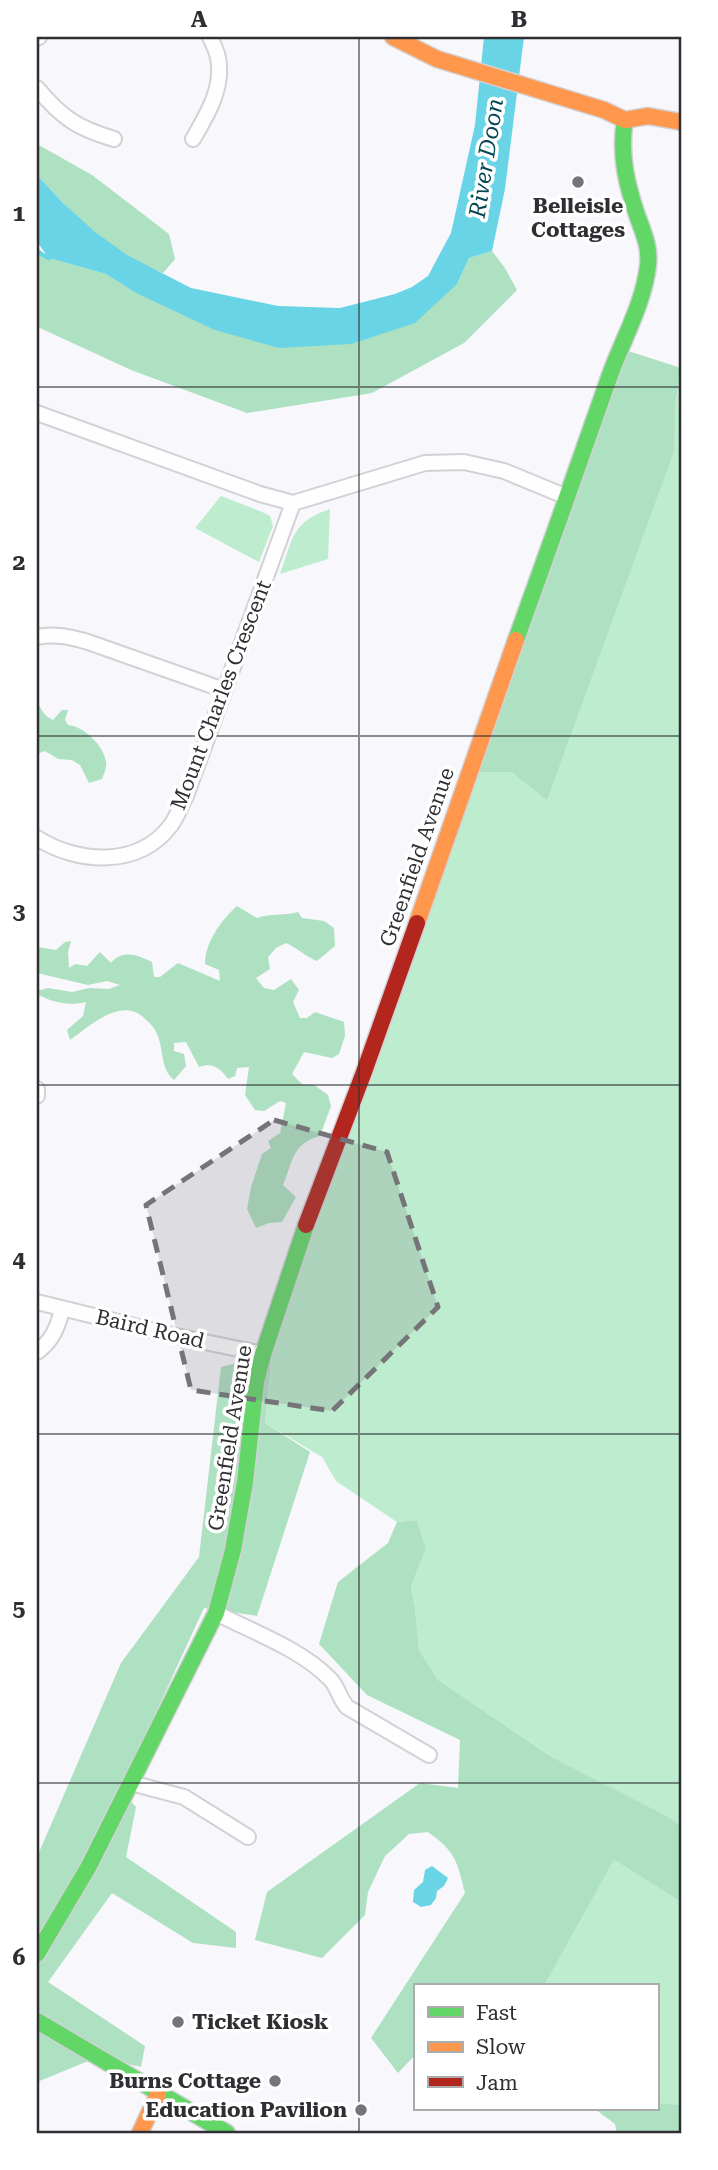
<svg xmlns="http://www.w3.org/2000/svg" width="718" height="2170" font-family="'Roboto Serif',serif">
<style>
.green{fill:#bdeccf}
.forest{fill:#aee0c2}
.water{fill:#69d4e6}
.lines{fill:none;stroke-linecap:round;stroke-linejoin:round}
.stream{stroke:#69d4e6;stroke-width:4.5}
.street-casing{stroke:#d2d2d6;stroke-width:18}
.fast-casing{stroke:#d2d2d6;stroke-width:19}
.slow-casing{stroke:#d2d2d6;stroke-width:19}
.jam-casing{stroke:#d2d2d6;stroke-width:19}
.street{stroke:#fefeff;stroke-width:14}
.fast{stroke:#63d668;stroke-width:16}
.slow{stroke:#ff974d;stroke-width:16}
.jam{stroke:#b3261e;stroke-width:16}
.marked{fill:#757579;fill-opacity:0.2;stroke:#757579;stroke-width:5;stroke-dasharray:14 9;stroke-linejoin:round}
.grid{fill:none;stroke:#2f2f33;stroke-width:2;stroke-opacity:0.55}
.poi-dot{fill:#757579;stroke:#fff;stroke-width:2.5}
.labels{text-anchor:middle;stroke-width:7;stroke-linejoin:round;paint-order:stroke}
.poi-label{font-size:21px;font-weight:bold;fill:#2f2f33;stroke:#fff;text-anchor:end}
.street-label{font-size:21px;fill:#2f2f33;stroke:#fff}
.water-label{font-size:23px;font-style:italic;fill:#064851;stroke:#fff}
.neatline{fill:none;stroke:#2f2f33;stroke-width:2.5}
.grid-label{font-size:23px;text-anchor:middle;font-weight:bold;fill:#2f2f33}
</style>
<rect width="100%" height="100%" fill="#f7f7fc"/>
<path class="green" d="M 681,373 L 681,1826 L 669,1817 L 550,1756 L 438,1680 L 419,1650 L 415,1608 L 411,1586 L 426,1549 L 417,1520 L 397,1522 L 336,1481 L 322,1457 L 265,1423 L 272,1355 L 469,772 L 511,772 L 547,799 L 675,408 Z
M 221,496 L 260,511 L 270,516 L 273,526 L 259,562 L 195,528 Z
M 330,509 L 328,559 L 280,574 C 293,539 291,522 330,509 Z
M 614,1860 L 681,1902 L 681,2105 L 657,2103 L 657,1986 L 544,1986 Z"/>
<path class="forest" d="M 37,144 L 92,175 L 169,234 L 175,259 L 163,273 C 151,268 139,262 128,256 C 93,235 64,205 37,175 Z
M 37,247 L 49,258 L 106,274 L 134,292 L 279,348 L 457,284 L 469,258 L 492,251 L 505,268 L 517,290 L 464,343 L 372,393 L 247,413 L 131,370 L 40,328 L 37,325 Z
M 619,348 L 681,368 L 675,408 L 674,451 L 547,800 L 511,772 L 469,772 Z
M 37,701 C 40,708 45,717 53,720 L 62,710 L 68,710 L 65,720 L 68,725 C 84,726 104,746 106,762 C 107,768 104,773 102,779 L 89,783 L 80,765 L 72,760 L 58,759 L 45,751 L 37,754 L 37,727 L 39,722 L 37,717 Z
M 237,906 L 257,918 C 271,913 284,916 298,912 L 302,918 L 324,921 L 334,928 L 335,946 L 317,961 C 305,956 297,948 286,943 L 276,948 L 268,957 L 270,969 L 256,978 L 264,988 L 274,990 L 291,979 L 299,990 L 293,1002 L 300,1018 L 307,1018 L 315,1012 L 344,1022 L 345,1036 L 339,1054 L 332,1058 L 304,1052 L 292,1074 L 302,1084 L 314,1085 L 328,1095 L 331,1106 L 320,1136 C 292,1143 293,1162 283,1185 L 296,1197 L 282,1222 L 269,1223 L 256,1228 L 247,1209 L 251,1187 L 262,1154 L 271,1148 L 268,1141 L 280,1133 L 286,1103 L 280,1101 L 264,1111 L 255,1110 L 245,1095 L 249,1067 L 237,1068 L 235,1076 L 228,1079 C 220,1068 213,1062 199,1067 L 186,1042 L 174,1043 L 174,1051 L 184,1054 L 186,1066 L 174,1080 C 160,1069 164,1049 157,1034 C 155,1029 151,1024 147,1021 C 124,994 91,1025 70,1040 L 67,1030 L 83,1016 L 86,1002 C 68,1006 54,1003 37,994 L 37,991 L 48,988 L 72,992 L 89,988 L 109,989 L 120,985 L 107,981 L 88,985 L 37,973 L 37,947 L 56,950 L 65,942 L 71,941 L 68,952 L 69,968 L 75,964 L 87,966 L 100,952 L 111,963 C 122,949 138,955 152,962 L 154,977 L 160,977 L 178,963 L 220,981 L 219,970 L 205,964 C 205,943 221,920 237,906 Z
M 272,1354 L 265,1423 L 310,1452 L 257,1616 L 204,1608 L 120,1790 L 136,1807 L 126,1857 L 236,1932 L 236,1948 L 193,1943 L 112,1893 L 48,1982 L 145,2046 L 141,2067 L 98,2057 L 37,2082 L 37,1857 L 121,1663 L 199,1557 L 221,1367 Z
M 417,1520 L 426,1549 L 411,1586 L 415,1608 L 419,1650 L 438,1680 L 550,1756 L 669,1817 L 681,1826 L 681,1902 L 614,1860 L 544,1986 L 415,1986 L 415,2055 L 398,2073 L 371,2038 L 465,1893 C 457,1861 456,1852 428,1832 L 409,1834 L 385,1856 L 368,1892 L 365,1915 L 322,1958 L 255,1940 L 267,1892 L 420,1783 L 458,1788 L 460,1740 L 367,1695 L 319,1644 L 338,1582 L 388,1543 L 397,1522 Z
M 657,2103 L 681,2105 L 681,2133 L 617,2133 L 615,2124 L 595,2109 L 657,2109 Z"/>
<path class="water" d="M 484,37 L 524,37 L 505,189 L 492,251 L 469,258 L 457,284 L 415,323 L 351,344 L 279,348 L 215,330 L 134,292 L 106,274 L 49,258 L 37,242 L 37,175 L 63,203 L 95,232 L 127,255 L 191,288 L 278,306 L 340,308 L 395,294 L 412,287 L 428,276 L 451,233 L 475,125 Z
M 432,1866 L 448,1878 L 444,1886 L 437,1891 L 436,1898 L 431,1905 L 421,1907 L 413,1902 L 414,1890 L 423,1882 L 425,1870 Z"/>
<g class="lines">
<path class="stream" d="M 37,252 L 49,258"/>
<defs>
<path id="street" d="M 37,38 L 39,37
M 37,88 C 62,118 77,128 114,139
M 193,139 C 207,115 224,87 218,58 C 217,51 213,44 210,37
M 37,413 L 260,494 L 293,503 L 425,463 L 464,462 L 504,471 L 567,497
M 37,637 C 54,633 71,637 88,642 L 224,690
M 37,838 C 78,864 139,868 171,825 C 177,817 181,805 186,796 L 293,503
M 37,1089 L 37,1096
M 37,1302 L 171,1335 L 263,1354
M 37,1352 C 52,1341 58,1327 62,1309
M 216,1613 C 253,1632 301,1649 330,1679 C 338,1687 339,1698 347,1707 L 429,1755
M 131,1783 L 184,1797 L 248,1837"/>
<path id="fast" d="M 516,640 C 548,552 579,463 610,375 C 623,339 644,303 648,265 C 650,248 644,234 638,218 C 627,186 619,155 625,120
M 37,1954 L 89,1866 L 216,1613 L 233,1550 L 245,1482 L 256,1382 L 263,1354 L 306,1225
M 37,2021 L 227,2133"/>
<path id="slow" d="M 393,37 L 437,59 L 604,110 L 625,120 L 648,116 L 681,122
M 417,923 L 516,640
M 140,2133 L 158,2094"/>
<path id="jam" d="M 306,1225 L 364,1072 L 417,923"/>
</defs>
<use href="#street" class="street-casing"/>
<use href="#fast" class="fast-casing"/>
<use href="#slow" class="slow-casing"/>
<use href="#jam" class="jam-casing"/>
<use href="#street" class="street"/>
<use href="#fast" class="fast"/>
<use href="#slow" class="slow"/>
<use href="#jam" class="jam"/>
</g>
<path class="marked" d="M 274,1120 L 387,1152 L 438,1307 L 332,1411 L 191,1390 L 146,1205 Z"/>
<path class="grid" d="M 359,37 L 359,2133M 37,387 L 681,387M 37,736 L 681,736M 37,1085 L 681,1085M 37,1434 L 681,1434M 37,1783 L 681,1783"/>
<g class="poi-dot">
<circle cx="578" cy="182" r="7"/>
<circle cx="178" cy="2022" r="7"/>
<circle cx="275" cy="2081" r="7"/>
<circle cx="361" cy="2110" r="7"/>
</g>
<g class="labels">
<g class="poi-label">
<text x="578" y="213" text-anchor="middle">Belleisle<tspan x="578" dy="24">Cottages</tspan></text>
<text x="192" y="2029" text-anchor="start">Ticket Kiosk</text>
<text x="261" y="2088">Burns Cottage</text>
<text x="347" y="2117">Education Pavilion</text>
</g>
<g class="street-label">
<text transform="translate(221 695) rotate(-69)" y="7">Mount Charles Crescent</text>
<text transform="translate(417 857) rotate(-71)" y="7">Greenfield Avenue</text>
<text transform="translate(150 1329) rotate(13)" y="7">Baird Road</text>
<text transform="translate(230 1438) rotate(-81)" y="7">Greenfield Avenue</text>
</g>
<g class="water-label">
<text transform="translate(486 158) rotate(-81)" y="8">River Doon</text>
</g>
</g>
<rect width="718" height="2170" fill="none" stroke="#ffffff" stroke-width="77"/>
<rect x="414" y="1984" width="245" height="126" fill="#ffffff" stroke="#acacad" stroke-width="2"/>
<rect x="428" y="2007" width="35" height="10" fill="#63d668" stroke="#acacad" stroke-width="2"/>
<text x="476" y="2020" font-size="21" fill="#2f2f33">Fast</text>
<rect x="428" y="2042" width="35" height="10" fill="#ff974d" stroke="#acacad" stroke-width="2"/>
<text x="476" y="2054" font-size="21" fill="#2f2f33">Slow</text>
<rect x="428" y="2077" width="35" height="10" fill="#b3261e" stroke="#acacad" stroke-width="2"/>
<text x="476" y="2090" font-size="21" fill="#2f2f33">Jam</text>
<rect x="38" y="38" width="642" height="2094" class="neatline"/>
<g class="grid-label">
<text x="199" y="27">A</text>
<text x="519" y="27">B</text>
<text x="19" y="221">1</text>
<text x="19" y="570">2</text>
<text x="19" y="919">3</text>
<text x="19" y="1267">4</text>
<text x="19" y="1616">5</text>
<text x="19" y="1965">6</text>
</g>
</svg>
